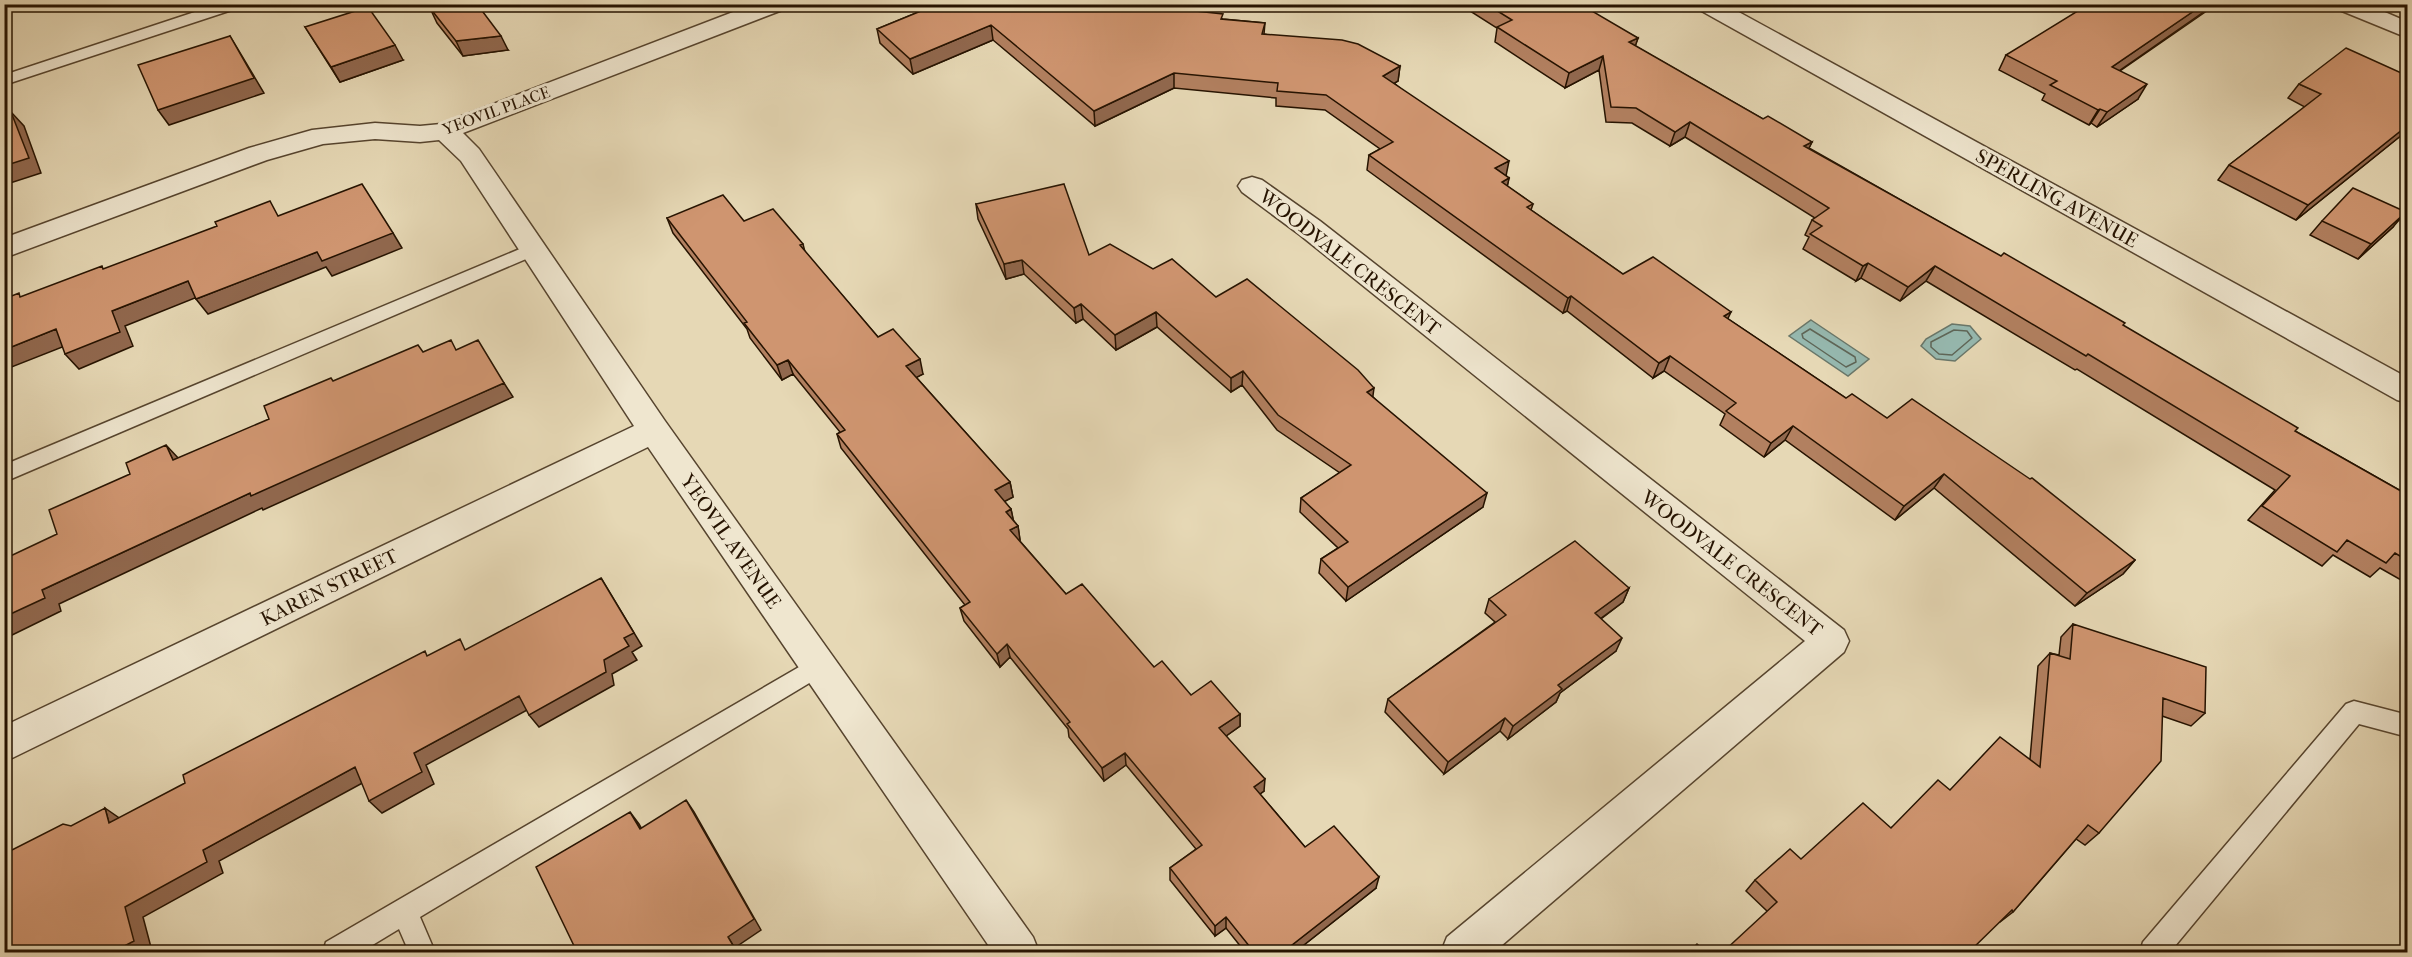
<svg xmlns="http://www.w3.org/2000/svg" width="2412" height="957" font-family="'IM FELL French Canon',serif">
<style>
.water{fill:#96b9b0;stroke:#69776a;stroke-width:1.5}
.lines{fill:none;stroke-linecap:round;stroke-linejoin:round}
.shore{stroke:#5e6658;stroke-width:1.5}
.service-casing{stroke:#56442e;stroke-width:3}
.minor-casing{stroke:#56442e;stroke-width:3}
.tertiary-casing{stroke:#56442e;stroke-width:3}
.service{fill:#efe6cf;fill-rule:evenodd}
.minor{fill:#efe6cf;fill-rule:evenodd}
.tertiary{fill:#efe6cf;fill-rule:evenodd}
.wall{fill:#b28060;stroke:#261301;stroke-width:1.5}
.shaded-wall{fill:#91684e;stroke:#261301;stroke-width:1.5}
.building{fill:#cf9570;stroke:#261301;stroke-width:1.5}
.labels{text-anchor:middle;stroke-width:6;stroke-linejoin:round;paint-order:stroke}
.far-street-label{font-size:16px;fill:#261301;stroke:#efe6cf}
.street-label{font-size:20px;fill:#261301;stroke:#efe6cf}
</style>
<rect width="100%" height="100%" fill="#e6d8b5"/>
<filter id="stains"><feTurbulence type="fractalNoise" baseFrequency=".00333" numOctaves="4"/><feColorMatrix values="0 0 0 0 .2 0 0 0 0 .09 0 0 0 0 .02 0 0 0 .5 -.17"/></filter>
<radialGradient id="worn" r=".72"><stop offset=".6" stop-color="#630" stop-opacity="0"/><stop offset="1" stop-color="#630" stop-opacity=".3"/></radialGradient>
<path class="water" d="M 1811,320 L 1869,359 L 1848,376 L 1789,336 Z
M 1952,324 L 1970,326 L 1981,339 L 1955,361 L 1936,359 L 1921,346 L 1926,339 Z"/>
<g class="lines">
<path class="shore" d="M 1810,329 L 1855,357 L 1856,362 L 1846,367 L 1803,338 L 1802,334 Z
M 1954,330 L 1967,331 L 1972,338 L 1952,355 L 1939,354 L 1931,347 L 1931,342 Z"/>
<defs>
<path id="service" d="M 219,4 L 243,4 L 241,7 L 4,85 L 4,75 Z
M 534,243 L 540,245 L 543,249 L 540,253 L 4,482 L 4,465 Z
M 818,656 L 826,659 L 830,666 L 826,673 L 420,917 L 435,952 L 409,952 L 399,929 L 361,952 L 323,952 L 326,942 Z
M 2354,701 L 2408,715 L 2408,737 L 2359,724 L 2170,952 L 2140,952 L 2143,942 L 2346,704 Z"/>
<path id="minor" d="M 754,4 L 788,4 L 785,9 L 463,133 L 479,149 L 665,421 L 1033,937 L 1039,952 L 993,952 L 648,447 L 4,762 L 4,726 L 634,426 L 461,161 L 439,140 L 420,142 L 375,139 L 323,144 L 267,160 L 4,258 L 4,238 L 249,148 L 312,130 L 375,123 L 420,126 L 441,124 Z
M 2334,4 L 2366,4 L 2408,22 L 2408,38 L 2337,9 Z
M 1252,177 L 1262,180 L 1320,221 L 1844,630 L 1849,641 L 1844,652 L 1494,952 L 1441,952 L 1447,937 L 1805,641 L 1300,235 L 1242,192 L 1238,186 L 1242,180 Z"/>
<path id="tertiary" d="M 1695,4 L 1724,4 L 2408,378 L 2408,403 L 2397,400 L 1698,9 Z"/>
</defs>
<use href="#service" class="service-casing"/>
<use href="#minor" class="minor-casing"/>
<use href="#tertiary" class="tertiary-casing"/>
<use href="#service" class="service"/>
<use href="#minor" class="minor"/>
<use href="#tertiary" class="tertiary"/>
</g>
<path class="wall" d="M 938,4 L 1142,4 L 1141,6 L 1223,19 L 1265,23 L 1264,34 L 1400,66 L 1398,81 L 1394,83 L 1509,178 L 1507,186 L 1533,204 L 1531,210 L 1623,274 L 1728,319 L 1846,398 L 1887,418 L 2135,560 L 2123,574 L 2075,606 L 1934,488 L 1895,520 L 1785,440 L 1764,457 L 1720,425 L 1725,414 L 1664,371 L 1653,378 L 1567,311 L 1563,313 L 1367,170 L 1369,155 L 1380,149 L 1325,110 L 1276,106 L 1276,98 L 1174,88 L 1095,126 L 993,40 L 913,74 L 880,43 L 877,29 Z
M 1459,4 L 1574,4 L 1638,38 L 1635,46 L 1763,119 L 1812,142 L 1809,148 L 2123,326 L 2295,431 L 2408,495 L 2408,584 L 2380,568 L 2370,577 L 2333,555 L 2322,566 L 2248,520 L 2275,490 L 2077,369 L 2075,370 L 1926,281 L 1900,301 L 1861,278 L 1856,281 L 1803,249 L 1809,237 L 1805,235 L 1812,220 L 1815,218 L 1685,137 L 1670,146 L 1632,123 L 1606,122 L 1599,70 L 1565,88 L 1495,42 L 1497,28 Z
M 2214,6 L 2120,71 L 2138,99 L 2097,127 L 2091,123 L 2089,125 L 2042,100 L 2045,94 L 1999,70 L 2006,55 Z
M 430,8 L 508,50 L 463,56 L 437,23 Z
M 305,27 L 403,60 L 340,82 Z
M 2299,84 L 2408,130 L 2296,220 L 2218,180 L 2229,165 L 2305,107 L 2288,98 Z
M 976,204 L 1089,255 L 1153,269 L 1216,297 L 1373,397 L 1483,507 L 1346,601 L 1319,573 L 1321,559 L 1338,548 L 1300,512 L 1301,498 L 1340,473 L 1277,430 L 1242,385 L 1231,392 L 1157,327 L 1116,350 L 1083,319 L 1076,323 L 1024,274 L 1006,279 L 978,219 Z
M 667,218 L 744,221 L 803,244 L 805,252 L 878,337 L 923,374 L 916,377 L 1010,482 L 1013,497 L 1004,501 L 1011,509 L 1013,520 L 1018,526 L 1020,540 L 1019,540 L 1066,594 L 1154,667 L 1191,695 L 1240,714 L 1240,726 L 1226,736 L 1264,791 L 1260,794 L 1305,847 L 1376,888 L 1295,952 L 1245,952 L 1226,928 L 1215,936 L 1170,880 L 1170,868 L 1196,849 L 1126,765 L 1104,781 L 1069,737 L 1068,729 L 1010,657 L 1000,667 L 964,621 L 960,608 L 965,605 L 841,448 L 837,434 L 840,432 L 793,374 L 782,380 L 750,338 L 747,329 L 673,233 Z
M 2322,221 L 2393,227 L 2358,259 L 2310,235 Z
M 1629,588 L 1623,602 L 1601,619 L 1616,651 L 1560,693 L 1556,702 L 1508,739 L 1500,731 L 1444,774 L 1385,712 L 1388,699 L 1495,622 L 1485,613 L 1489,599 Z
M 2073,624 L 2205,713 L 2191,726 L 2162,716 L 2099,833 L 2085,845 L 2076,839 L 2013,912 L 2000,922 L 1767,911 L 1746,891 L 1755,880 L 1801,859 L 1891,828 L 1950,790 L 2030,759 L 2038,666 L 2050,653 L 2059,655 L 2061,637 Z"/>
<path class="shaded-wall" d="M 2204,4 L 2215,4 L 2103,82 L 2112,67 Z
M 991,25 L 993,40 L 913,74 L 910,59 Z
M 230,36 L 264,93 L 169,125 L 158,110 Z
M 501,36 L 508,50 L 463,56 L 456,41 Z
M 1638,38 L 1633,53 L 1629,42 Z
M 395,45 L 403,60 L 340,82 L 331,67 Z
M 1603,56 L 1599,70 L 1565,88 L 1569,73 Z
M 1400,66 L 1398,81 L 1382,91 L 1383,76 Z
M 1174,73 L 1174,88 L 1095,126 L 1094,111 Z
M 2147,84 L 2138,99 L 2097,127 L 2107,112 Z
M 2100,109 L 2091,123 L 2089,125 L 2098,110 Z
M 11,112 L 24,126 L 41,173 L 4,185 L 4,166 Z
M 1690,122 L 1685,137 L 1670,146 L 1675,132 Z
M 2408,125 L 2408,130 L 2296,220 L 2308,205 Z
M 1812,142 L 1805,156 L 1804,146 Z
M 1509,161 L 1506,176 L 1495,168 Z
M 1509,178 L 1506,193 L 1502,182 Z
M 2406,212 L 2393,227 L 2358,259 L 2371,244 Z
M 393,233 L 402,248 L 332,276 L 326,267 L 208,314 L 196,299 L 317,252 Z
M 1022,260 L 1024,274 L 1006,279 L 1004,264 Z
M 1868,263 L 1861,278 L 1856,281 L 1863,266 Z
M 1935,266 L 1926,281 L 1900,301 L 1908,287 Z
M 188,281 L 200,296 L 125,326 L 133,346 L 79,369 L 65,354 L 112,311 Z
M 1571,296 L 1567,311 L 1563,313 L 1568,298 Z
M 1081,304 L 1083,319 L 1076,323 L 1074,308 Z
M 1156,312 L 1157,327 L 1116,350 L 1115,335 Z
M 1731,312 L 1724,327 L 1724,316 Z
M 56,329 L 70,344 L 4,370 L 4,350 Z
M 1670,356 L 1664,371 L 1653,378 L 1659,363 Z
M 920,359 L 923,374 L 910,381 L 906,366 Z
M 788,360 L 793,374 L 782,380 L 777,365 Z
M 1243,371 L 1242,385 L 1231,392 L 1231,378 Z
M 504,383 L 513,397 L 263,510 L 262,508 L 59,604 L 61,611 L 4,639 L 4,617 L 42,590 L 250,493 Z
M 1374,388 L 1372,403 L 1367,392 Z
M 1793,426 L 1785,440 L 1764,457 L 1771,443 Z
M 166,445 L 180,460 L 173,460 Z
M 1944,474 L 1934,488 L 1895,520 L 1904,506 Z
M 1010,482 L 1013,497 L 998,505 L 995,490 Z
M 1487,493 L 1483,507 L 1346,601 L 1348,587 Z
M 1011,509 L 1014,523 L 1006,512 Z
M 1018,526 L 1020,540 L 1013,544 L 1010,530 Z
M 2135,560 L 2123,574 L 2075,606 L 2087,593 Z
M 601,578 L 642,646 L 632,652 L 637,660 L 612,674 L 614,685 L 539,727 L 529,715 L 604,660 L 624,638 Z
M 1629,588 L 1623,602 L 1589,627 L 1595,613 Z
M 1622,638 L 1616,651 L 1560,693 L 1556,702 L 1508,739 L 1513,726 L 1558,685 Z
M 1007,644 L 1010,657 L 1000,667 L 997,654 Z
M 519,696 L 529,709 L 426,765 L 434,784 L 382,813 L 369,801 L 414,753 Z
M 1240,714 L 1240,726 L 1219,741 L 1219,728 Z
M 1505,718 L 1500,731 L 1444,774 L 1448,762 Z
M 1125,753 L 1126,765 L 1104,781 L 1102,768 Z
M 355,767 L 368,780 L 219,861 L 223,873 L 143,917 L 152,951 L 150,952 L 113,952 L 125,907 L 203,850 Z
M 1265,779 L 1264,791 L 1253,799 L 1254,787 Z
M 686,800 L 694,812 L 761,930 L 736,947 L 739,952 L 737,952 L 728,937 Z
M 105,808 L 122,820 L 109,823 Z
M 630,812 L 639,824 L 648,840 L 640,829 Z
M 1379,877 L 1376,888 L 1295,952 L 1283,952 Z
M 1226,917 L 1226,928 L 1215,936 L 1215,926 Z"/>
<path class="building" d="M 441,4 L 477,4 L 501,36 L 456,41 L 430,8 Z
M 938,4 L 1131,4 L 1223,14 L 1221,19 L 1265,23 L 1262,34 L 1342,40 L 1358,44 L 1400,66 L 1383,76 L 1509,161 L 1495,168 L 1509,178 L 1502,182 L 1533,204 L 1527,207 L 1623,274 L 1653,257 L 1731,312 L 1724,316 L 1846,398 L 1852,394 L 1887,418 L 1912,399 L 2030,479 L 2032,478 L 2135,560 L 2087,593 L 1944,474 L 1904,506 L 1793,426 L 1771,443 L 1726,411 L 1736,403 L 1670,356 L 1659,363 L 1571,296 L 1568,298 L 1369,155 L 1393,142 L 1326,95 L 1277,91 L 1278,83 L 1174,73 L 1094,111 L 991,25 L 910,59 L 877,29 Z
M 1486,4 L 1574,4 L 1583,10 L 1587,8 L 1638,38 L 1629,42 L 1763,119 L 1768,116 L 1812,142 L 1804,146 L 2001,256 L 2004,253 L 2125,323 L 2123,325 L 2298,428 L 2295,431 L 2408,495 L 2408,561 L 2395,553 L 2386,563 L 2347,540 L 2337,552 L 2262,506 L 2290,476 L 2088,354 L 2086,356 L 1935,266 L 1908,287 L 1868,263 L 1863,266 L 1810,234 L 1822,226 L 1812,220 L 1829,208 L 1690,122 L 1675,132 L 1636,108 L 1611,107 L 1603,56 L 1569,73 L 1497,27 L 1512,20 Z
M 2089,4 L 2204,4 L 2112,67 L 2147,84 L 2107,112 L 2100,109 L 2098,110 L 2050,85 L 2057,81 L 2006,55 Z
M 368,7 L 395,45 L 331,67 L 305,27 Z
M 230,36 L 254,78 L 158,110 L 138,65 Z
M 2346,48 L 2408,76 L 2408,125 L 2308,205 L 2229,165 L 2321,94 L 2299,84 Z
M 11,112 L 29,158 L 4,166 L 4,114 Z
M 362,184 L 393,233 L 322,261 L 317,252 L 196,299 L 188,281 L 112,311 L 120,332 L 65,354 L 56,329 L 4,350 L 4,299 L 19,293 L 20,297 L 102,266 L 103,269 L 217,226 L 215,222 L 270,201 L 278,216 Z
M 1064,184 L 1089,255 L 1110,244 L 1153,269 L 1172,259 L 1216,297 L 1247,279 L 1358,370 L 1374,388 L 1367,392 L 1487,493 L 1348,587 L 1321,559 L 1348,542 L 1301,498 L 1351,465 L 1278,415 L 1243,371 L 1231,378 L 1156,312 L 1115,335 L 1081,304 L 1074,308 L 1022,260 L 1004,264 L 976,204 Z
M 2353,188 L 2406,212 L 2371,244 L 2322,221 Z
M 723,195 L 744,221 L 773,209 L 803,244 L 800,245 L 878,337 L 893,329 L 920,359 L 906,366 L 1010,482 L 995,490 L 1011,509 L 1006,512 L 1018,526 L 1010,530 L 1066,594 L 1082,584 L 1154,667 L 1162,661 L 1191,695 L 1211,681 L 1240,714 L 1219,728 L 1265,779 L 1254,787 L 1305,847 L 1334,826 L 1379,877 L 1283,952 L 1254,952 L 1226,917 L 1215,926 L 1170,868 L 1202,845 L 1125,753 L 1102,768 L 1067,724 L 1070,722 L 1007,644 L 997,654 L 960,608 L 970,602 L 837,434 L 845,430 L 788,360 L 777,365 L 744,323 L 747,322 L 667,218 Z
M 451,340 L 456,350 L 478,340 L 504,383 L 251,496 L 250,493 L 42,590 L 45,598 L 4,617 L 4,559 L 57,534 L 49,510 L 130,474 L 126,463 L 166,445 L 173,460 L 269,419 L 264,406 L 331,378 L 333,381 L 418,345 L 423,352 Z
M 1575,541 L 1629,588 L 1595,613 L 1622,638 L 1558,685 L 1562,689 L 1513,726 L 1505,718 L 1448,762 L 1388,699 L 1506,615 L 1489,599 Z
M 601,578 L 634,633 L 624,638 L 629,646 L 604,660 L 606,672 L 529,715 L 519,696 L 414,753 L 422,772 L 369,801 L 355,767 L 203,850 L 207,862 L 125,907 L 134,941 L 113,952 L 4,952 L 4,854 L 63,824 L 71,826 L 105,808 L 109,823 L 185,783 L 183,775 L 425,651 L 427,656 L 460,639 L 465,650 Z
M 2073,624 L 2206,667 L 2205,713 L 2163,698 L 2161,761 L 2099,833 L 2088,825 L 2013,912 L 2012,910 L 1969,952 L 1723,952 L 1777,902 L 1755,880 L 1790,849 L 1801,859 L 1863,803 L 1891,828 L 1938,780 L 1950,790 L 2000,737 L 2040,767 L 2050,653 L 2070,659 Z
M 686,800 L 754,919 L 728,937 L 737,952 L 577,952 L 536,867 L 630,812 L 640,829 Z
M 1697,944 L 1706,952 L 1689,952 Z"/>
<g class="labels">
<g class="far-street-label">
<text transform="translate(496 110) rotate(-20)" y="6">YEOVIL PLACE</text>
</g>
<g class="street-label">
<text transform="translate(2057 198) rotate(29)" y="7">SPERLING AVENUE</text>
<text transform="translate(1350 262) rotate(38)" y="7">WOODVALE CRESCENT</text>
<text transform="translate(731 541) rotate(55)" y="7">YEOVIL AVENUE</text>
<text transform="translate(1732 563) rotate(38)" y="7">WOODVALE CRESCENT</text>
<text transform="translate(329 587) rotate(-26)" y="7">KAREN STREET</text>
</g>
</g>
<rect width="2412" height="957" fill="none" stroke="#e6d8b5" stroke-width="24"/>
<rect x="6" y="6" width="2400" height="945" fill="none" stroke="#261301" stroke-width="3"/>
<rect x="12" y="12" width="2388" height="933" fill="none" stroke="#261301" stroke-width="1.5"/>
<rect width="100%" height="100%" filter="url(#stains)"/>
<rect width="100%" height="100%" fill="url(#worn)"/>
</svg>
